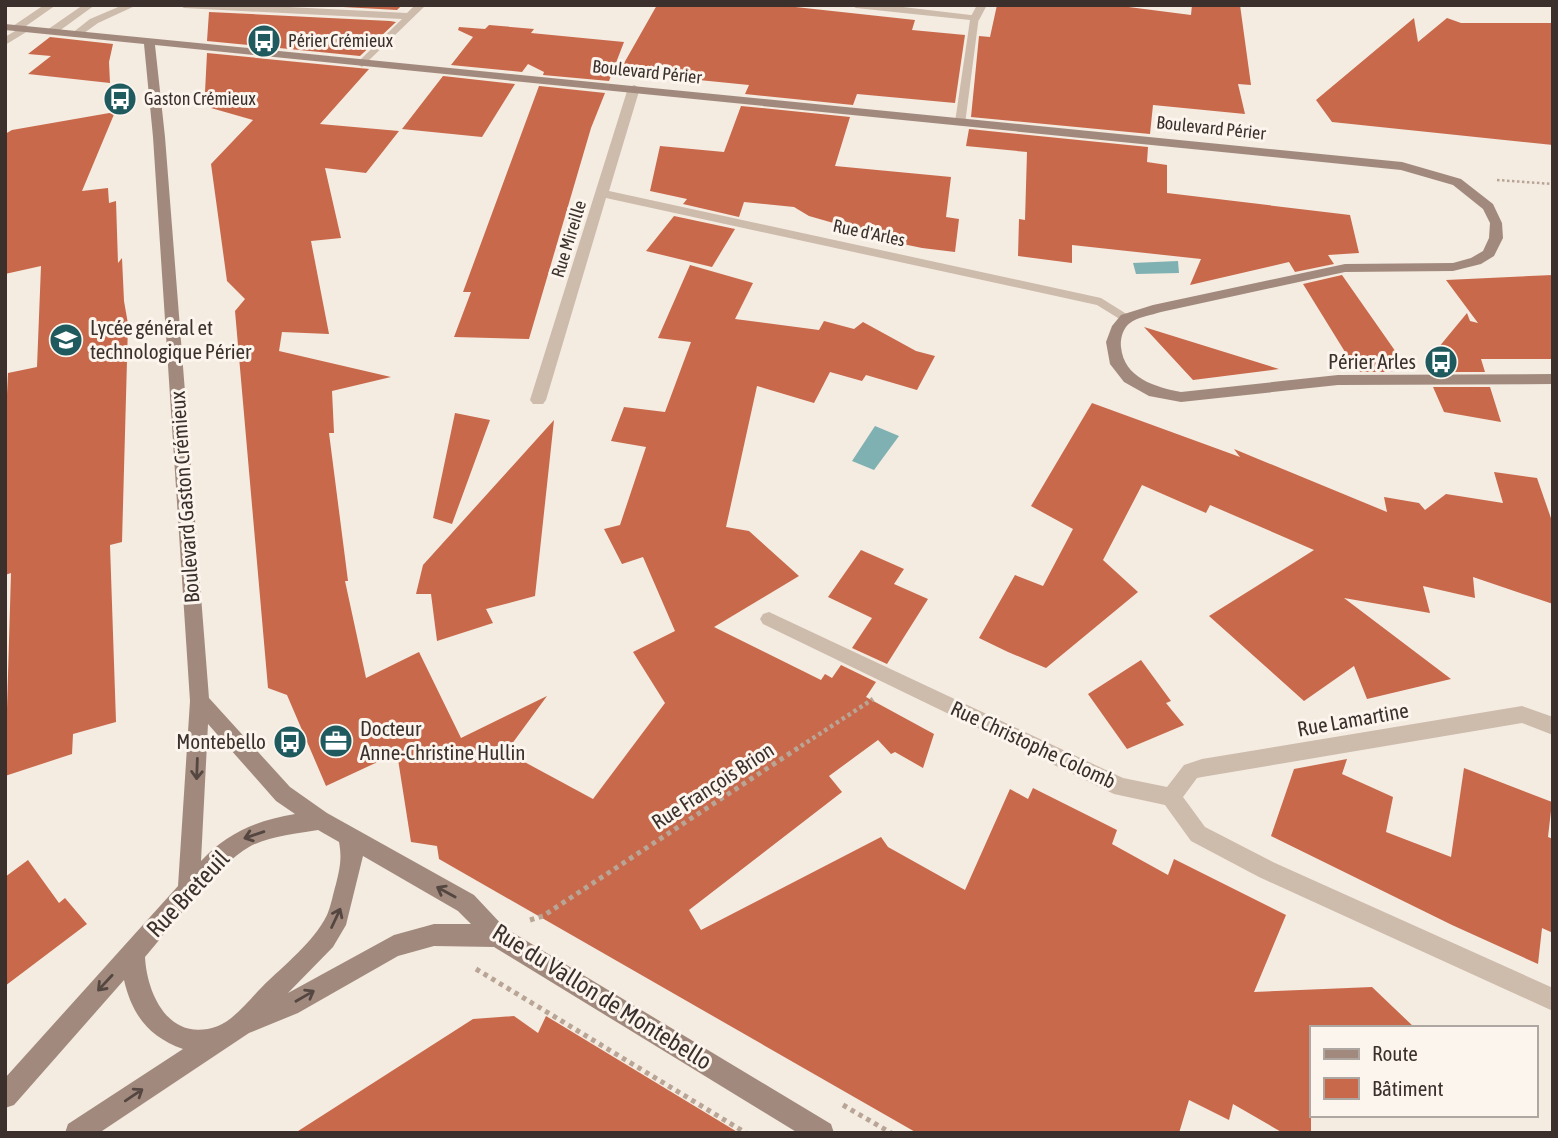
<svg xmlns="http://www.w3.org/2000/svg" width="1558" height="1138" font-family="'Asap Condensed',sans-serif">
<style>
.water{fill:#7fb0b2}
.building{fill:#c8694b}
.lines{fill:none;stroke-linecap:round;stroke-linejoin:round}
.path-far2{stroke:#b9a596;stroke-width:2.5;stroke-dasharray:2.5 2.5;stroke-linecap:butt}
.path-far1{stroke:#b9a596;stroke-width:4.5;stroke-dasharray:3.5 3.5;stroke-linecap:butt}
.path{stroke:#b9a596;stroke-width:5;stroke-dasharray:4.5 4.5;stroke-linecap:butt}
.lane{fill:#cdbbac;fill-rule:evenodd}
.street{fill:#cdbbac;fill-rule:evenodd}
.secondary{fill:#a18a7d;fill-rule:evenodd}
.oneway{stroke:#544640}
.labels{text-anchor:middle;stroke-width:6;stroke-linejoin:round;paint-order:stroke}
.far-poi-label{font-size:18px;fill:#3b302b;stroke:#fbf5ee;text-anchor:start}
.far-street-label{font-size:18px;fill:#3b302b;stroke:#fbf5ee}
.poi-label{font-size:21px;fill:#3b302b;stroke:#fbf5ee;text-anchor:start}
.street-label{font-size:21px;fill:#3b302b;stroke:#fbf5ee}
.near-street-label{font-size:24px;fill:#3b302b;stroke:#fbf5ee}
</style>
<rect width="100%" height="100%" fill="#f4ebe1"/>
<path class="water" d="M 1178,261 L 1179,273 L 1136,274 L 1133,263 Z
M 875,426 L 899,436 L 874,470 L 852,461 Z"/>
<path class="building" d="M 307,5 L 402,5 L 397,10 Z
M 657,5 L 777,5 L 915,20 L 912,30 L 965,35 L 955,103 L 857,94 L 853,105 L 745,94 L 749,85 L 619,72 Z
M 997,5 L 1113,5 L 1191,15 L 1192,5 L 1240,5 L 1251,85 L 1238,84 L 1245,114 L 1153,105 L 1150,134 L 971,117 L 979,36 L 990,37 Z
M 209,12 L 390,21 L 396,22 L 360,56 L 207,41 Z
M 1414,18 L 1418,42 L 1447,18 L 1461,23 L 1553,23 L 1553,145 L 1332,122 L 1316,100 Z
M 489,25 L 534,29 L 531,33 L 624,42 L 609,81 L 543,75 L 544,72 L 528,64 L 522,72 L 451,65 L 473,37 L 458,30 L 459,27 L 485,29 Z
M 50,37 L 113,44 L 109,62 L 110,83 L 28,74 L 51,56 L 28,54 Z
M 207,53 L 369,69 L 320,124 L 399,131 L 366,173 L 325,168 L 341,238 L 311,241 L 329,334 L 282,332 L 279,351 L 391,377 L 332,391 L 334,433 L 329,433 L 348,581 L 345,581 L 366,678 L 419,652 L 461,738 L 547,696 L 506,752 L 593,799 L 665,703 L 633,652 L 675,631 L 643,557 L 622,564 L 604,529 L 620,525 L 646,447 L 611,441 L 624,407 L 665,412 L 691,342 L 658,338 L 690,265 L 753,283 L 735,319 L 819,330 L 824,321 L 854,329 L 863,322 L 916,351 L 935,356 L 917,390 L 866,375 L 862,381 L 830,372 L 814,403 L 757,386 L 726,527 L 749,531 L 799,576 L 714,627 L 821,680 L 825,674 L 832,678 L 841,665 L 876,682 L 866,697 L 934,734 L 923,768 L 895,752 L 891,754 L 878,740 L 829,776 L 842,792 L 689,910 L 701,930 L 881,837 L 888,847 L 965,890 L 1010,789 L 1028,799 L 1033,788 L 1117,830 L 1112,844 L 1168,875 L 1174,859 L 1286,915 L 1254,992 L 1372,987 L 1415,1028 L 1311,1028 L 1311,1133 L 1283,1133 L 1233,1104 L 1229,1120 L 1189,1100 L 1179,1133 L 917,1133 L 439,859 L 437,846 L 411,842 L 397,753 L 326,786 L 287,695 L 268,688 L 235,311 L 245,299 L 227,281 L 211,164 L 253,120 L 211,108 L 211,93 L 205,92 Z
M 443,76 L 515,84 L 482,137 L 402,129 Z
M 539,86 L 605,93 L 591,128 L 529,339 L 454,337 L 471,292 L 463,292 Z
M 741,106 L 850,117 L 835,166 L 951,177 L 946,217 L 959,219 L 955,252 L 922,248 L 836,230 L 837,224 L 809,216 L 794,207 L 744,202 L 739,217 L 683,204 L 687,199 L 650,191 L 660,146 L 724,152 Z
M 115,112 L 82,191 L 108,188 L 109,203 L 116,201 L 118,263 L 122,258 L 124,301 L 128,324 L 122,542 L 110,545 L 116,722 L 73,734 L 72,754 L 5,776 L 11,573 L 5,575 L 5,436 L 8,373 L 37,367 L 41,266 L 5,274 L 5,134 L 12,130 Z
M 969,129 L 1148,147 L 1147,162 L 1167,165 L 1167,193 L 1350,215 L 1359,253 L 1328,255 L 1334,264 L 1295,272 L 1289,262 L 1190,285 L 1201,259 L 1072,245 L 1072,263 L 1018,256 L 1019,219 L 1025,220 L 1027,152 L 966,146 Z
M 674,216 L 735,229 L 712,267 L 646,251 Z
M 1342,275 L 1398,355 L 1392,372 L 1360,372 L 1357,359 L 1350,360 L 1303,284 Z
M 1553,275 L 1553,359 L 1481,359 L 1485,372 L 1427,372 L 1424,365 L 1467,313 L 1470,321 L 1478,323 L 1446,280 Z
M 1144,327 L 1279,369 L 1193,380 Z
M 1433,387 L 1490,387 L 1501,422 L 1444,412 Z
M 1092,403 L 1240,457 L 1234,449 L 1387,512 L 1384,497 L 1419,503 L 1425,510 L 1446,494 L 1503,503 L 1494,472 L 1537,478 L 1553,524 L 1553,604 L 1473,577 L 1475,598 L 1423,586 L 1430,613 L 1344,598 L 1451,679 L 1367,699 L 1354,666 L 1304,701 L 1209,616 L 1314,550 L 1210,505 L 1206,513 L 1142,485 L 1103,560 L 1138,592 L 1046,668 L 1008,652 L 979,638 L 1015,575 L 1043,586 L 1073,529 L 1031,506 Z
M 455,413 L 490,420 L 452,524 L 433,518 Z
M 554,420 L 535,596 L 486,609 L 493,623 L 437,641 L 431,594 L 416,594 L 423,565 Z
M 861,550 L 904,569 L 894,584 L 928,599 L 887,664 L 852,648 L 872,618 L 828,597 Z
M 1141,660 L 1171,701 L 1166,703 L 1184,725 L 1127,749 L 1088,694 Z
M 1347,759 L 1342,774 L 1393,797 L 1386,832 L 1451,857 L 1464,768 L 1552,802 L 1548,837 L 1553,839 L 1553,933 L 1542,928 L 1538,964 L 1452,925 L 1271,836 L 1294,769 Z
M 28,860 L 59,903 L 65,898 L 87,924 L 5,986 L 5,877 Z
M 514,1016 L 538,1033 L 546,1016 L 739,1133 L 295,1133 L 473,1019 Z"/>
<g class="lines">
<path class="path-far2" d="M 1497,180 L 1553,184"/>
<path class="path-far1" d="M 795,750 L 873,699"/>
<path class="path" d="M 530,920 L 543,916 L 798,748
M 476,969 L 746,1133
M 843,1105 L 891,1133"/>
<path class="lane" d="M 44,5 L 56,5 L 26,26 L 29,29 L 28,31 L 5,45 L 5,37 L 15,31 L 13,26 Z
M 83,5 L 95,5 L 55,34 L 47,34 L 47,30 Z
M 977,5 L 987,5 L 979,20 L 975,21 L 970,18 Z"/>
<path class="street" d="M 123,5 L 137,5 L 98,23 L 80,36 L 71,34 L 90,19 Z
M 179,5 L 251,5 L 407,13 L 415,5 L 426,5 L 362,67 L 357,64 L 358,62 L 402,19 L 184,8 Z
M 851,5 L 886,5 L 979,16 L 965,124 L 955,122 L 970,20 L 856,8 Z
M 634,85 L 640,88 L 609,191 L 1101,298 L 1133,318 L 1126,323 L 1097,305 L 606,198 L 546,400 L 543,404 L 533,404 L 530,400 L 628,88 Z
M 769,612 L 1123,778 L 1167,787 L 1184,765 L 1202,759 L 1522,706 L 1553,717 L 1553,735 L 1522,723 L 1202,777 L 1197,778 L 1183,797 L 1205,827 L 1275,863 L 1553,988 L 1553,1011 L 1259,877 L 1191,841 L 1165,805 L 1114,794 L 763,624 L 760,619 L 763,614 Z"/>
<path class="secondary" d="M 5,24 L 1402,162 L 1461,179 L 1493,204 L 1502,223 L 1503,238 L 1494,256 L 1481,264 L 1453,271 L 1345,272 L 1161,312 C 1152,315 1137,317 1130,323 C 1123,328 1120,339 1121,347 C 1124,378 1155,387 1181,392 L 1338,375 L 1553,374 L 1553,384 L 1338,385 L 1181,402 L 1149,396 L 1124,382 L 1110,364 L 1106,342 L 1112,326 L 1121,315 L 1153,305 L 1345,264 L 1453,263 L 1471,258 L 1483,251 L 1489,238 L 1490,223 L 1483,209 L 1453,185 L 1401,170 L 155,45 L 165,137 L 209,698 L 290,787 L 327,813 L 474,895 L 505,928 L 831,1124 L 834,1133 L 798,1133 L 494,947 L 434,946 L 398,956 L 298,1013 L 249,1033 L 99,1133 L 65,1133 L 68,1124 L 183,1049 C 149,1037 132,1015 124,980 L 14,1105 L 5,1108 L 5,1078 L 178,886 L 190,701 L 153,137 L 144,44 L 5,30 ZM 208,724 L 276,801 L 295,814 C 258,820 227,833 201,861 ZM 318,830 L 339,842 C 342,858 340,868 336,884 C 333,894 331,906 327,915 C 313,943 284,965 262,987 C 249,1000 235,1019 218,1026 C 170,1044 147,995 145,957 C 170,928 218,864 249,847 C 269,836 296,834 318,830 ZM 363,856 L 458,911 L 471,924 L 434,924 L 394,935 L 288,993 L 333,947 L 346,925 Z"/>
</g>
<defs><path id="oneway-shaft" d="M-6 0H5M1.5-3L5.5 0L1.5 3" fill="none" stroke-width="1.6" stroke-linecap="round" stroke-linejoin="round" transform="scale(1.75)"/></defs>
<g class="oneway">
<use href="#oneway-shaft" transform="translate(197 769) rotate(92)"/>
<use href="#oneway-shaft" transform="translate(254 835) rotate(161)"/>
<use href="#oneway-shaft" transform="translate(446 892) rotate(-151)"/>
<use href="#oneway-shaft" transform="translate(336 918) rotate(-65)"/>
<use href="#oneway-shaft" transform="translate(105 983) rotate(133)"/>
<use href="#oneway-shaft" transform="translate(305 996) rotate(-30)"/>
<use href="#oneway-shaft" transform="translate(134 1095) rotate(-34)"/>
</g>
<defs>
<symbol id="bus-disc" viewBox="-11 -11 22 22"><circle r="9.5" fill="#1f5a5e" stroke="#fbf5ee"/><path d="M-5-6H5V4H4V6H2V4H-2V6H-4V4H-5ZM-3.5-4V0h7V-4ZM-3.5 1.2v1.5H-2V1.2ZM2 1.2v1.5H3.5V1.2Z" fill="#fff"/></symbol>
<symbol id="school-disc" viewBox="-11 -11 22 22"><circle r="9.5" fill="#1f5a5e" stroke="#fbf5ee"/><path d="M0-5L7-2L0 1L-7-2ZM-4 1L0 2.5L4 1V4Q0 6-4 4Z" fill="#fff"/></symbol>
<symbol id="office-disc" viewBox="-11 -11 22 22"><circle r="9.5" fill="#1f5a5e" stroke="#fbf5ee"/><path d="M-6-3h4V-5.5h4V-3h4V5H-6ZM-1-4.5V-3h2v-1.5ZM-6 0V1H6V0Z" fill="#fff"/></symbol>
</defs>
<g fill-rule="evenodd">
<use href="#bus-disc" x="245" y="22" width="38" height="38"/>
<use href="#bus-disc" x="101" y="80" width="38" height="38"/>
<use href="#school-disc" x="47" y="321" width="38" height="38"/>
<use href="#bus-disc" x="1422" y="343" width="38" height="38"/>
<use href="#office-disc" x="317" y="722" width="38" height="38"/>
<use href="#bus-disc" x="271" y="723" width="38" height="38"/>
</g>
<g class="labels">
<g class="far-poi-label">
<text x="288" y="47">Périer Crémieux</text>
<text x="144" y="105">Gaston Crémieux</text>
</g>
<g class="far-street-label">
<text transform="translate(647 72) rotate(6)" y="6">Boulevard Périer</text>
<text transform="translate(1211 128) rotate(6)" y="6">Boulevard Périer</text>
<text transform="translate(869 233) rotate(12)" y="6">Rue d'Arles</text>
<text transform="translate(569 239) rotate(-73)" y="6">Rue Mireille</text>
</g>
<g class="poi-label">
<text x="90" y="335">Lycée général et<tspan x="90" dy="24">technologique Périer</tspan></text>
<text x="1416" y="369" text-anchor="end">Périer Arles</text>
<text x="360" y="736">Docteur<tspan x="360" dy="24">Anne-Christine Hullin</tspan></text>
<text x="266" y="749" text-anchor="end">Montebello</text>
</g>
<g class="street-label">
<text transform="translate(185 497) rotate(-94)" y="7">Boulevard Gaston Crémieux</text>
<text transform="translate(1353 720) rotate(-10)" y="7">Rue Lamartine</text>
<text transform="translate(1033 745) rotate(25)" y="7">Rue Christophe Colomb</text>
<text transform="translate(713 786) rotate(-33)" y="7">Rue François Brion</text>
</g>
<g class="near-street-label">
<text transform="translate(188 894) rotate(-47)" y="8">Rue Breteuil</text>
<text transform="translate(602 997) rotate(32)" y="8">Rue du Vallon de Montebello</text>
</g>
</g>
<rect width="1558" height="1138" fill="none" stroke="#3b302b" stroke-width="14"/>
<rect x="1310" y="1026" width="228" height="91" fill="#fbf5ee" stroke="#aea6a0" stroke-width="2"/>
<rect x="1324" y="1049" width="35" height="10" fill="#a18a7d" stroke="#aea6a0" stroke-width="2"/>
<text x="1372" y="1061" font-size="21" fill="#3b302b">Route</text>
<rect x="1324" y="1078" width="35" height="21" fill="#c8694b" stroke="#aea6a0" stroke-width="2"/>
<text x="1372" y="1096" font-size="21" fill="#3b302b">Bâtiment</text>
</svg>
